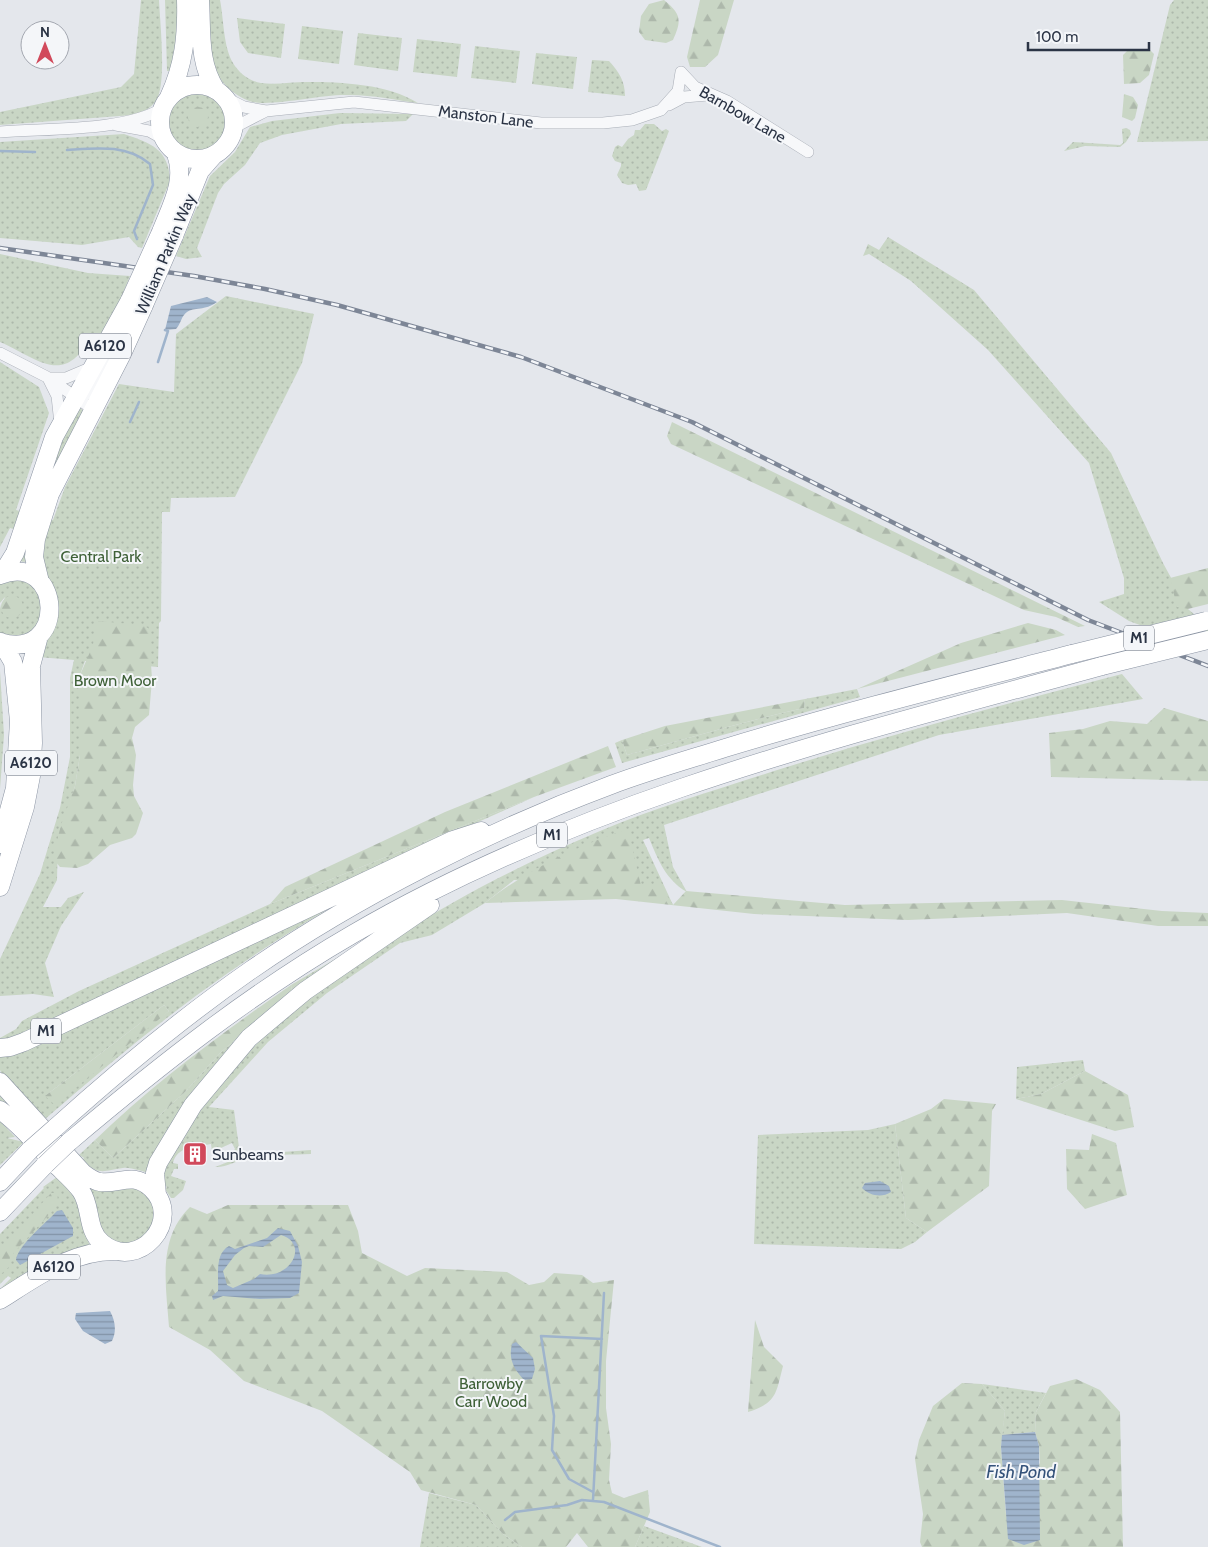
<svg xmlns="http://www.w3.org/2000/svg" width="1208" height="1547" font-family="Cabin,sans-serif">
<style>
.green{fill:url(#green-dots);fill-rule:evenodd}
.forest{fill:url(#forest-firs)}
.water{fill:url(#water-rules);fill-rule:evenodd}
.lines{fill:none;stroke-linecap:round;stroke-linejoin:round}
.stream{stroke:#9fb4cc;stroke-width:2.5}
.minor-casing{stroke:#a9aeb7;stroke-width:12}
.highway-casing{stroke:#8b94a3;stroke-width:19}
.minor{stroke:#f7f8fa;stroke-width:11}
.highway{stroke:#fff;stroke-width:18}
.rail-casing{stroke:#7d8696;stroke-width:4.5}
.rail{stroke:#f4f6f9;stroke-width:2.5;stroke-dasharray:8;stroke-linecap:butt}
.highway-bridge-casing{stroke:#8b94a3;stroke-width:19;stroke-linecap:butt}
.highway-bridge{stroke:#fff;stroke-width:18}
.labels{text-anchor:middle;stroke-width:4;stroke-linejoin:round;paint-order:stroke}
.shield{fill:#f4f6f9;stroke:#676e7b;stroke-width:1}
.shield-label{font-size:15px;font-weight:bold;fill:#2b3445}
.street-label{font-size:16px;fill:#2b3445;stroke:#f4f6f9}
.park-label{font-size:16px;fill:#3f6138;stroke:#f4f6f9}
.poi-label{font-size:16px;fill:#2b3445;stroke:#f4f6f9;text-anchor:start}
.water-label{font-size:18px;font-style:italic;fill:#34527a;stroke:#f4f6f9}
</style>
<defs>
<pattern id="green-dots" width="8" height="8" patternUnits="userSpaceOnUse" patternTransform="scale(1.25)"><rect width="8" height="8" fill="#c9d6c5"/><path d="M2 2h.1M6 6h.1" fill="none" stroke="#adb8ab" stroke-width="1.8" stroke-linecap="round"/></pattern>
<pattern id="forest-firs" width="22" height="20" patternUnits="userSpaceOnUse" patternTransform="scale(1.25)"><rect width="22" height="20" fill="#c9d6c5"/><path d="M5 1l3.5 6h-7zM16 11l3.5 6h-7z" fill="#adb8ab"/></pattern>
<pattern id="water-rules" width="6" height="5" patternUnits="userSpaceOnUse" patternTransform="scale(1.25)"><rect width="6" height="5" fill="#9fb4cc"/><path d="M0 2.5h6" fill="none" stroke="#8293a7"/></pattern>
</defs>
<rect width="100%" height="100%" fill="#e4e7ec"/>
<path class="green" d="M 141,0 L 159,0 C 160,22 167,84 156,101 C 150,109 142,112 133,115 L 0,125 L 0,112 L 121,87 L 134,74 Z
M 165,0 L 181,0 L 177,47 L 170,71 L 167,71 Z
M 208,0 L 220,0 C 224,20 223,46 233,63 C 239,73 249,81 261,83 C 276,85 291,82 307,82 C 342,82 388,84 418,103 C 395,100 370,94 344,95 C 320,95 273,106 253,102 C 237,98 221,84 214,68 C 206,53 209,18 208,0 Z
M 1174,0 L 1208,0 L 1208,141 L 1137,142 L 1170,5 Z
M 237,18 L 285,24 L 281,58 L 248,53 L 240,42 Z
M 302,26 L 343,31 L 339,64 L 298,59 Z
M 358,33 L 402,38 L 398,71 L 354,65 Z
M 417,39 L 461,44 L 457,77 L 413,72 Z
M 475,46 L 520,51 L 516,83 L 471,78 Z
M 536,53 L 577,57 L 573,89 L 532,84 Z
M 592,60 L 609,61 C 619,72 625,81 625,96 L 588,92 Z
M 194,91 C 261,94 215,186 174,143 C 155,123 171,96 194,91 Z
M 340,113 L 413,114 L 406,121 L 341,124 L 282,135 L 260,143 L 245,165 L 224,184 L 218,193 L 197,248 L 202,257 L 186,259 L 176,256 L 210,176 L 235,152 L 250,127 L 272,121 Z
M 645,124 L 654,124 L 662,131 L 666,129 L 669,131 L 646,190 L 639,191 L 636,184 L 628,185 L 622,183 L 617,175 L 621,166 L 621,163 L 615,161 L 612,156 L 615,147 L 618,145 L 622,147 L 628,139 L 634,135 L 635,130 L 640,130 Z
M 1126,128 L 1130,130 L 1131,134 L 1126,142 L 1120,147 L 1085,146 L 1064,151 L 1073,142 L 1120,145 L 1123,143 L 1122,129 Z
M 124,134 C 151,143 169,149 170,181 L 142,248 L 138,247 L 129,237 L 82,245 L 0,238 L 0,142 Z
M 888,237 L 974,290 L 1111,453 L 1163,563 L 1188,609 L 1208,626 L 1208,650 L 1129,621 L 1099,602 L 1124,594 L 1124,578 L 1089,463 L 988,350 L 911,281 L 869,254 L 863,256 L 868,244 L 879,250 Z
M 0,254 L 88,273 L 130,276 L 119,303 L 98,339 L 92,335 C 64,388 39,359 0,342 Z
M 226,296 L 314,314 L 302,363 L 235,497 L 171,498 L 170,512 L 162,512 L 161,621 L 159,623 L 158,667 L 85,661 L 80,675 L 80,755 L 75,786 L 58,839 L 57,880 L 43,907 L 61,907 L 68,898 L 84,892 L 61,926 L 45,963 L 54,997 L 33,994 L 0,996 L 0,959 L 40,874 L 60,808 L 70,757 L 70,678 L 74,660 L 38,657 L 51,629 L 26,562 L 19,561 L 27,533 L 10,528 L 0,547 L 0,362 L 39,387 L 49,413 L 16,510 L 32,514 L 77,406 L 84,411 L 36,515 L 53,520 L 65,487 L 119,384 L 174,392 L 176,334 Z
M 16,577 L 35,584 L 46,613 L 27,637 L 0,636 L 0,604 L 1,609 L 5,597 L 0,603 L 0,581 Z
M 0,671 L 4,735 L 0,789 Z
M 1122,674 L 1143,699 L 939,735 L 664,825 L 673,867 L 687,892 C 666,880 658,860 649,838 L 643,840 L 673,905 L 641,886 L 514,880 L 485,903 L 432,935 L 400,943 L 327,993 L 268,1042 L 209,1107 L 234,1110 L 240,1155 L 311,1150 L 311,1154 C 291,1155 269,1154 248,1158 C 238,1160 225,1168 215,1167 L 233,1160 L 230,1155 L 235,1149 L 232,1143 L 212,1152 L 211,1144 C 196,1147 177,1146 173,1163 L 178,1164 L 178,1169 L 174,1169 L 171,1176 L 186,1181 L 183,1190 L 174,1198 L 171,1198 L 165,1189 L 167,1187 L 163,1185 L 162,1167 L 166,1168 C 192,1104 246,1050 299,1007 C 389,933 493,876 600,831 C 657,807 716,790 774,771 C 889,735 1005,704 1122,674 Z
M 857,689 L 860,697 L 622,763 L 615,743 L 622,740 L 627,755 C 686,739 744,721 804,708 L 805,699 Z
M 534,797 L 447,836 L 35,1029 L 0,1043 L 0,1038 L 16,1029 L 22,1021 L 79,991 L 270,904 Z
M 397,869 C 340,902 282,935 228,973 C 163,1018 103,1069 44,1120 L 3,1077 L 0,1070 L 0,1054 ZM 164,1005 L 169,1011 L 45,1096 Z
M 398,922 L 283,1005 L 151,1173 C 141,1172 132,1167 123,1168 C 103,1171 99,1176 82,1160 L 84,1158 L 79,1155 L 95,1140 L 113,1158 L 185,1092 L 221,1052 L 292,992 L 291,985 Z
M 1083,1060 L 1085,1071 L 1041,1094 L 1016,1099 L 1017,1067 Z
M 0,1090 L 84,1178 L 145,1191 L 156,1208 L 154,1229 L 129,1246 L 109,1240 L 97,1222 L 0,1105 Z
M 0,1121 L 15,1137 L 7,1138 L 24,1142 L 0,1165 Z
M 895,1124 L 906,1218 L 927,1232 L 915,1242 L 901,1249 L 754,1244 L 758,1135 L 868,1130 Z
M 57,1177 L 76,1197 L 83,1229 L 91,1248 L 0,1292 L 0,1289 L 11,1278 L 8,1276 L 0,1284 L 0,1234 L 44,1188 L 43,1187 Z
M 982,1384 L 1046,1393 L 1036,1412 L 1035,1432 L 1002,1435 L 1005,1411 Z
M 429,1493 L 476,1505 L 503,1534 L 522,1547 L 420,1547 Z
M 644,1526 L 702,1547 L 635,1547 Z"/>
<path class="forest" d="M 664,0 C 681,14 682,20 673,40 L 666,43 L 645,40 L 639,32 L 641,16 L 649,4 Z
M 700,0 L 734,0 L 718,55 L 705,67 L 690,67 L 687,57 Z
M 1128,50 L 1150,50 L 1154,54 L 1149,75 L 1140,83 L 1124,84 L 1123,55 Z
M 1124,94 L 1133,97 L 1138,105 L 1135,118 L 1132,121 L 1122,117 Z
M188 117a10 10 0 1 1 20 0a10 10 0 1 1-20 0Z
M 672,422 L 1085,626 L 1078,627 L 1056,617 L 1024,610 L 671,444 L 667,436 Z
M 1208,568 L 1208,604 L 1188,609 L 1177,607 L 1170,578 Z
M1 607a11 11 0 1 1 22 0a11 11 0 1 1-22 0Z
M 97,621 L 142,625 L 148,628 L 149,634 L 152,679 L 149,715 L 135,727 L 132,738 L 136,755 L 133,785 L 134,796 L 143,813 L 136,834 L 132,838 L 110,845 L 88,864 L 77,868 L 60,867 L 54,860 L 54,853 L 61,825 L 75,786 L 80,755 L 80,675 L 93,645 Z
M 1028,623 L 1056,630 L 1065,635 L 857,689 L 961,643 Z
M 805,699 L 804,708 C 744,721 686,739 627,755 L 622,740 L 665,726 Z
M 1164,708 L 1208,721 L 1208,781 L 1051,777 L 1049,733 L 1083,729 L 1110,721 L 1147,724 Z
M 608,746 L 616,767 L 534,797 L 270,904 L 285,887 L 445,812 Z
M 628,829 L 641,886 L 661,886 L 673,905 L 686,891 L 845,905 L 1062,900 L 1162,911 L 1208,913 L 1208,926 L 1158,926 L 1067,913 L 908,920 L 754,914 L 616,899 L 485,903 C 528,869 577,846 628,829 Z
M 291,985 L 292,992 L 221,1052 L 185,1092 L 113,1158 L 95,1140 C 155,1082 222,1033 291,985 Z
M 164,1005 L 169,1011 L 55,1105 L 45,1096 Z
M 1085,1071 L 1128,1095 L 1134,1127 L 1115,1131 L 1016,1099 L 1041,1094 Z
M 944,1099 L 996,1104 L 992,1111 L 989,1186 L 927,1232 L 906,1218 L 895,1124 L 931,1109 Z
M 1092,1134 L 1116,1143 L 1127,1195 L 1085,1209 L 1067,1189 L 1066,1149 L 1089,1150 Z
M 51,1193 L 57,1193 L 58,1201 L 55,1208 L 10,1257 L 9,1267 L 0,1275 L 0,1251 Z
M 228,1205 L 348,1205 L 358,1231 L 362,1253 L 407,1276 L 425,1268 L 507,1272 L 529,1285 L 544,1282 L 554,1273 L 582,1275 L 593,1283 L 614,1280 L 606,1361 L 606,1408 L 611,1444 L 609,1480 L 612,1493 L 624,1498 L 648,1490 L 650,1512 L 635,1547 L 588,1547 L 577,1533 L 566,1547 L 522,1547 L 503,1534 L 476,1505 L 421,1490 L 410,1472 L 322,1411 L 244,1381 L 210,1350 L 169,1327 C 166,1285 157,1239 190,1207 L 207,1214 Z
M 755,1320 L 764,1347 L 783,1366 C 776,1393 777,1403 748,1412 Z
M 1076,1379 L 1100,1390 L 1120,1412 L 1123,1547 L 922,1547 L 920,1542 L 923,1514 L 915,1459 L 919,1440 L 933,1406 L 962,1383 L 982,1384 L 1005,1411 L 1001,1447 L 1006,1515 L 1040,1463 L 1039,1446 L 1035,1432 L 1036,1412 L 1050,1386 Z"/>
<path class="water" d="M 207,297 L 217,302 C 205,311 194,307 187,312 C 181,316 181,324 176,329 L 165,330 L 171,306 Z
M 880,1181 L 889,1186 L 891,1192 C 882,1198 870,1196 862,1188 L 865,1183 Z
M 62,1210 L 73,1228 L 73,1236 L 20,1265 L 16,1260 C 18,1245 46,1223 57,1211 Z
M 278,1228 L 290,1231 L 298,1246 L 302,1262 L 299,1293 L 290,1298 L 260,1299 L 223,1296 L 213,1300 L 212,1296 L 218,1291 C 219,1277 214,1254 229,1246 L 235,1249 L 267,1238 ZM 281,1235 C 309,1243 292,1280 260,1274 L 254,1279 L 233,1288 L 227,1285 L 223,1271 L 235,1255 L 244,1248 L 249,1246 L 263,1247 Z
M 110,1311 C 115,1320 117,1331 112,1341 L 105,1344 L 83,1331 L 75,1319 L 76,1313 Z
M 516,1342 L 533,1358 L 535,1369 L 532,1379 L 524,1380 C 514,1369 508,1359 512,1344 Z
M 1035,1432 L 1039,1446 L 1040,1540 L 1024,1545 L 1008,1539 L 1001,1447 L 1002,1435 Z"/>
<g class="lines">
<path class="stream" d="M 67,150 C 97,148 126,144 150,164 L 153,185 L 134,231 L 137,239
M 0,151 L 35,152
M 158,362 L 168,331 L 165,330
M 130,422 L 139,402
M 593,1492 L 569,1479 L 552,1450 L 554,1416 L 541,1336 L 602,1339
M 593,1500 L 604,1293
M 505,1520 L 515,1512 L 567,1505 L 582,1500 L 604,1502 L 720,1547"/>
<defs>
<path id="minor" d="M 681,72 L 695,87 L 727,101 L 808,152
M 224,97 L 244,107 L 266,111 L 354,102 L 541,123 L 603,123 L 632,120 L 661,110 L 678,91 L 681,72
M 669,105 L 684,97 L 708,95
M 116,125 L 149,131 L 165,140
M 233,128 L 266,111
M 0,132 C 46,128 125,132 163,108
M 0,353 L 47,377 L 94,410
M 48,378 L 66,378 L 92,367
M 49,380 L 57,396 L 60,424
M 80,399 C 104,385 105,352 126,336"/>
<path id="highway" d="M 200,0 C 202,32 198,62 216,90
M160 122a37 37 0 1 1 74 0a37 37 0 1 1-74 0Z
M 169,97 C 184,65 187,35 186,0
M 161,232 C 171,206 187,179 175,152
M 174,236 L 200,171 L 214,155
M 2,574 L 15,553 L 54,437 L 130,300
M 0,575 C 64,551 68,663 0,642
M 40,582 L 34,557 L 36,539 L 50,494 L 121,356 L 144,305
M 0,844 L 15,788 L 19,721 L 13,662 L 1,642
M 0,887 L 25,807 L 31,776 L 33,743 L 31,666 L 39,636
M 0,1048 L 10,1047 L 24,1042 L 453,840 L 481,831
M 0,1082 L 83,1173 C 88,1177 94,1181 100,1182 C 119,1185 132,1171 151,1188 C 185,1220 138,1273 102,1243 C 86,1230 92,1207 81,1191 C 74,1181 63,1172 55,1164 C 37,1145 21,1125 0,1110
M 55,1128 C 117,1072 182,1018 251,970 C 358,896 488,831 611,785 C 648,771 687,760 725,748 C 840,713 956,684 1072,654
M 69,1142 C 159,1066 251,993 353,934 C 584,799 846,736 1102,666
M 0,1182 L 30,1150
M 157,1195 L 155,1173 L 158,1163 L 193,1105 L 249,1038 L 305,991 L 430,905
M 0,1212 L 45,1165
M 0,1300 C 35,1278 72,1250 116,1251"/>
</defs>
<use href="#minor" class="minor-casing"/>
<use href="#highway" class="highway-casing"/>
<use href="#minor" class="minor"/>
<use href="#highway" class="highway"/>
<defs>
<path id="rail" d="M 0,248 L 194,276 L 265,289 L 337,305 L 521,357 L 692,422 L 1088,620 L 1208,666"/>
</defs>
<use href="#rail" class="rail-casing"/>
<use href="#rail" class="rail"/>
<defs>
<path id="highway-bridge" d="M 130,300 L 161,232
M 144,305 L 174,236
M 1072,654 L 1206,621
M 1102,666 L 1208,640
M 30,1150 L 55,1128
M 45,1165 L 69,1142"/>
</defs>
<use href="#highway-bridge" class="highway-bridge-casing"/>
<use href="#highway-bridge" class="highway-bridge"/>
</g>
<defs>
<symbol id="building-square" viewBox="-11 -11 22 22"><rect x="-9" y="-9" width="18" height="18" rx="4" fill="#d1495b" stroke="#f4f6f9"/><path d="M-4-6H4V6H1V3H-1V6H-4ZM-2.5-4.3h1.7v1.8h-1.7ZM.8-4.3h1.7v1.8H.8ZM-2.5-1h1.7V.8h-1.7ZM.8-1h1.7V.8H.8Z" fill="#fff"/></symbol>
</defs>
<g fill-rule="evenodd">
<use href="#building-square" x="181" y="1140" width="28" height="28"/>
</g>
<g class="labels">
<g class="shield">
<rect x="79" y="333.5" width="52" height="25" rx="4"/>
<rect x="1124" y="625.5" width="30" height="25" rx="4"/>
<rect x="5" y="750.5" width="52" height="25" rx="4"/>
<rect x="537" y="822.5" width="30" height="25" rx="4"/>
<rect x="31" y="1018.5" width="30" height="25" rx="4"/>
<rect x="28" y="1254.5" width="52" height="25" rx="4"/>
</g>
<g class="shield-label">
<text x="105" y="351">A6120</text>
<text x="1139" y="643">M1</text>
<text x="31" y="768">A6120</text>
<text x="552" y="840">M1</text>
<text x="46" y="1036">M1</text>
<text x="54" y="1272">A6120</text>
</g>
<g class="street-label">
<text transform="translate(743 114) rotate(30)" y="6">Barnbow Lane</text>
<text transform="translate(486 116) rotate(7)" y="6">Manston Lane</text>
<text transform="translate(165 254) rotate(-67)" y="6">William Parkin Way</text>
</g>
<g class="park-label">
<text x="101" y="562">Central Park</text>
<text x="115" y="686">Brown Moor</text>
<text x="491" y="1389">Barrowby<tspan x="491" dy="18">Carr Wood</tspan></text>
</g>
<g class="poi-label">
<text x="212" y="1160">Sunbeams</text>
</g>
<g class="water-label">
<text x="1021" y="1478">Fish Pond</text>
</g>
</g>
<g transform="translate(45 45)"><circle r="24" fill="#f4f6f9" stroke="#a4a8b1"/>
<path d="M0-4L9 19L0 12L-9 19Z" fill="#d1495b"/>
<text y="-8" font-size="14" font-weight="bold" text-anchor="middle" fill="#2b3445">N</text>
</g>
<path d="M1028 42v8h121v-8" fill="none" stroke="#2b3445" stroke-width="2.5"/>
<text x="1036" y="42" font-size="15" fill="#2b3445" stroke="#f4f6f9" stroke-width="4" paint-order="stroke">100 m</text>
</svg>
